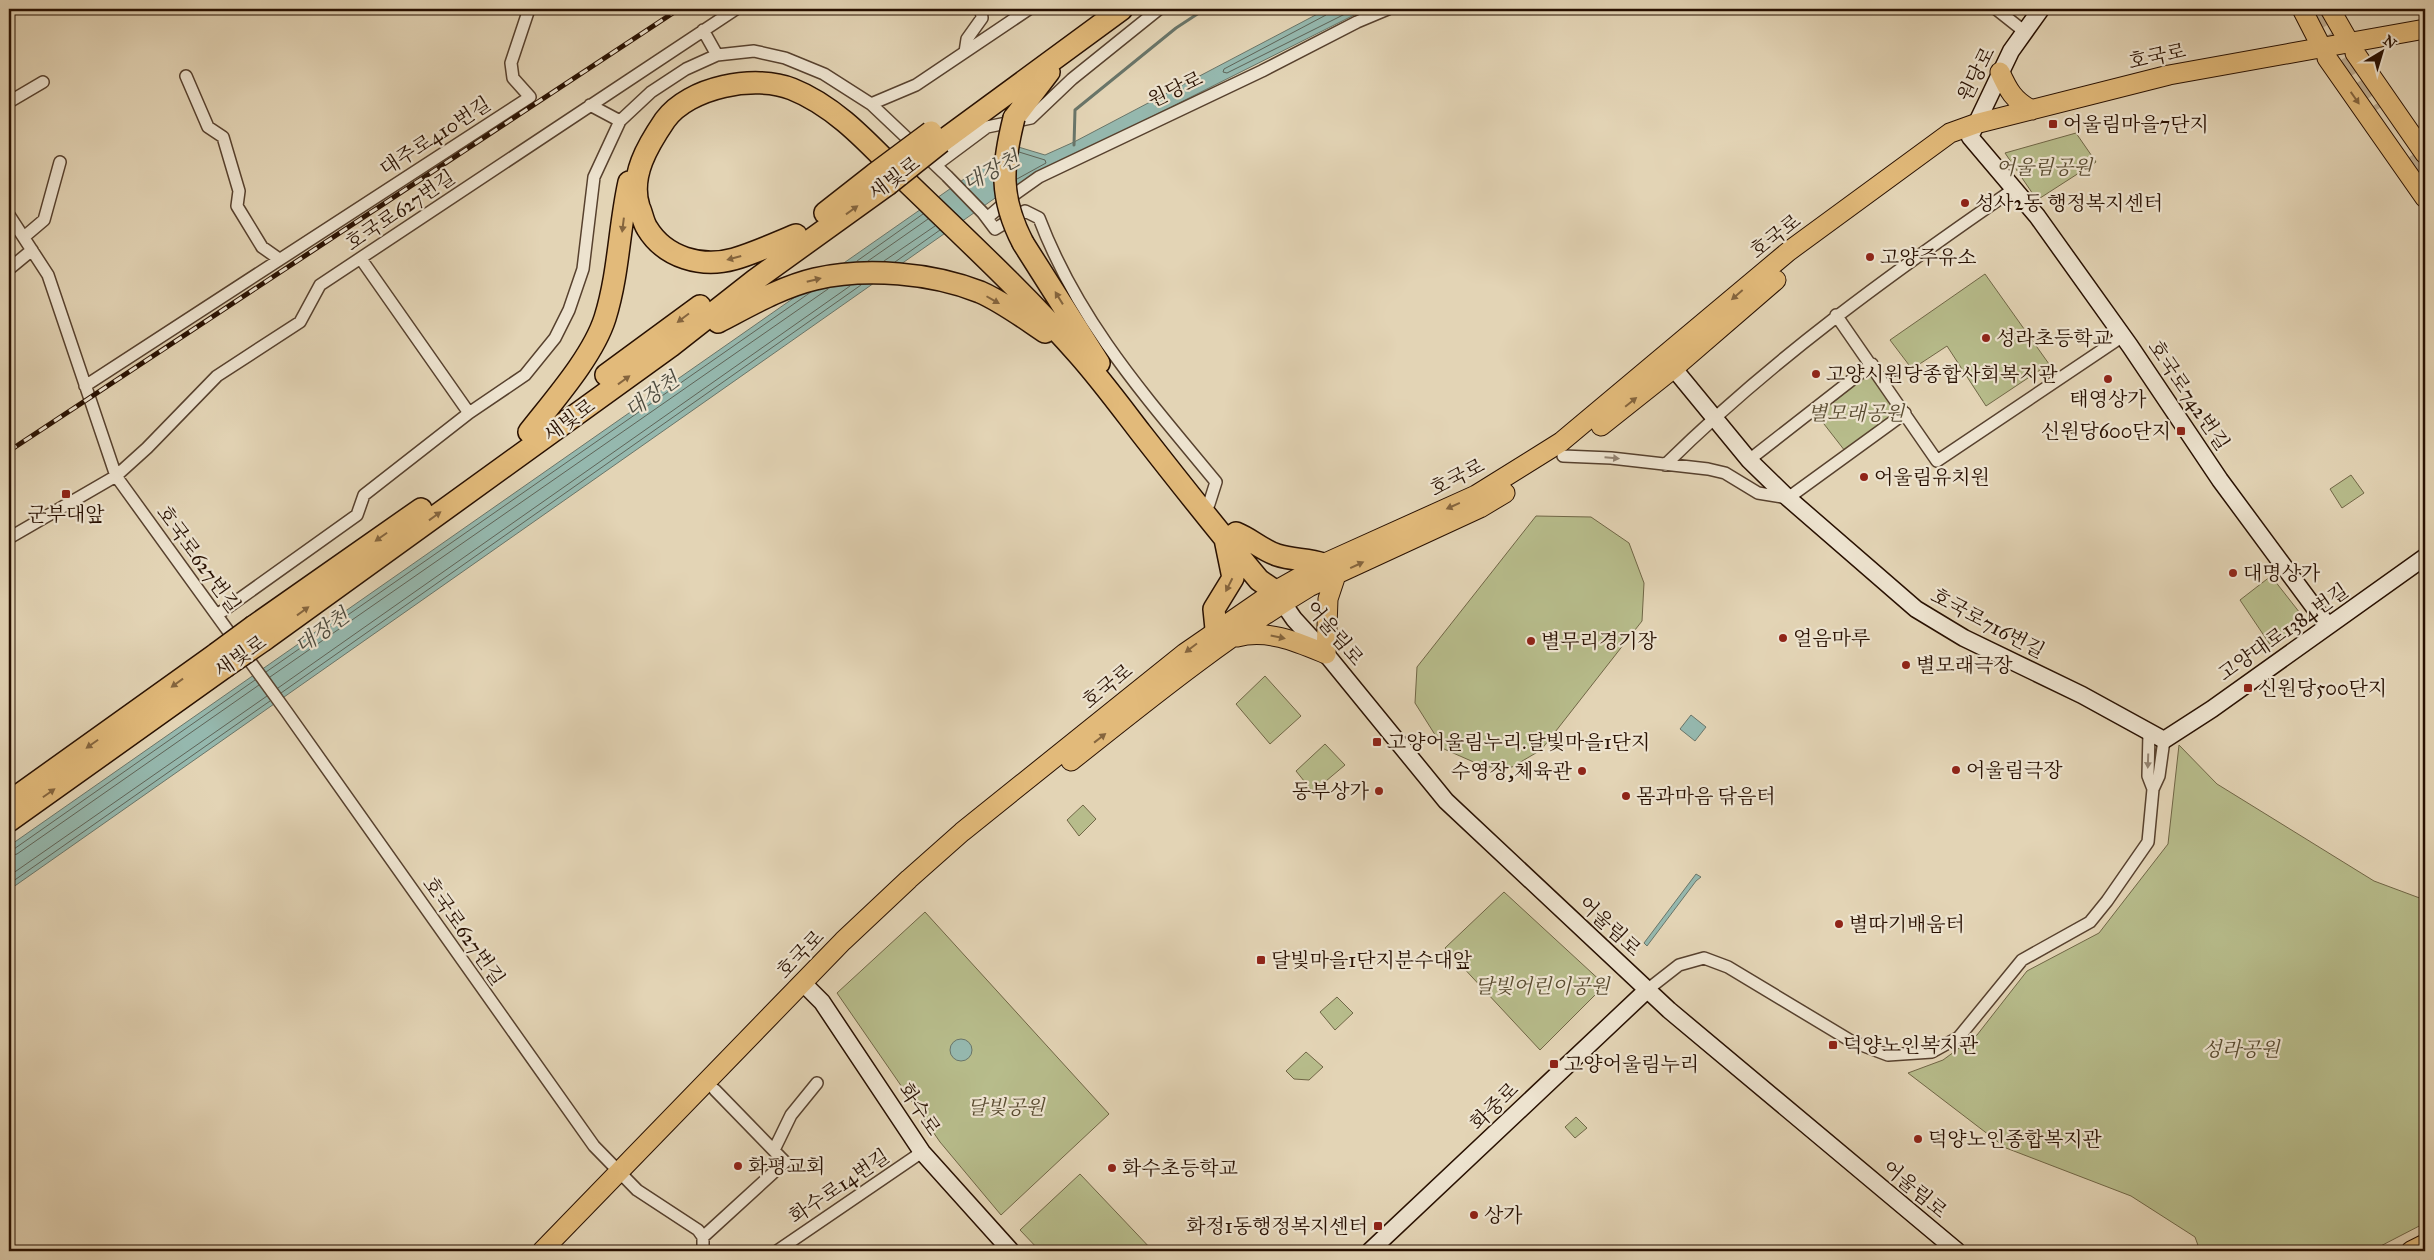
<svg xmlns="http://www.w3.org/2000/svg" width="2434" height="1260" font-family="'IM FELL Great Primer','Noto Serif KR',serif">
<style>
.green{fill:#b7bc8b;stroke:#706646}
.water{fill:#95b8ae;stroke:#697569}
.lines{fill:none;stroke-linecap:round;stroke-linejoin:round}
.shore{stroke:#5e6458;stroke-width:1}
.stream{stroke:#697569;stroke-width:3}
.primary-tunnel{stroke:#bead91;stroke-width:19;stroke-dasharray:19 9;stroke-linecap:butt}
.street-casing{stroke:#57412e;stroke-width:14}
.secondary-casing{stroke:#281001;stroke-width:19}
.primary-casing{stroke:#281001;stroke-width:21}
.highway-casing{stroke:#281001;stroke-width:24}
.street{stroke:#ede3cf;stroke-width:11}
.secondary{stroke:#ede3cf;stroke-width:16}
.primary{stroke:#e2ba7a;stroke-width:19}
.highway{stroke:#e2ba7a;stroke-width:21}
.rail-casing{stroke:#281001;stroke-width:5}
.rail{stroke:#ede3cf;stroke-width:3;stroke-dasharray:9;stroke-linecap:butt}
.highway-bridge-casing{stroke:#281001;stroke-width:24;stroke-linecap:butt}
.highway-bridge{stroke:#e2ba7a;stroke-width:21}
.oneway{fill:#85653e}
.oneway2{fill:#948472}
.poi-dot{fill:#8f2418;stroke:#ede3cf;stroke-width:2}
.labels{text-anchor:middle;stroke-width:4.5;stroke-linejoin:round;paint-order:stroke}
.street-label{font-size:20px;fill:#281001;stroke:#ede3cf}
.poi-label{font-size:20px;fill:#281001;stroke:#ede3cf;text-anchor:start}
.park-label{font-size:20px;font-style:italic;fill:#5a4c31;stroke:#ede3cf}
.water-label{font-size:21px;font-style:italic;fill:#4e4b3e;stroke:#ede3cf}
</style>
<rect width="100%" height="100%" fill="#e3d4b5"/>
<filter id="stains"><feTurbulence type="fractalNoise" baseFrequency=".004" numOctaves="4"/><feColorMatrix values="0 0 0 0 .2 0 0 0 0 .09 0 0 0 0 .02 0 0 0 .5 -.17"/></filter>
<radialGradient id="worn" r=".72"><stop offset=".6" stop-color="#630" stop-opacity="0"/><stop offset="1" stop-color="#630" stop-opacity=".3"/></radialGradient>
<path class="green" d="M 2076,133 L 2096,162 L 2037,200 L 2005,153 Z
M 1985,274 L 2049,364 L 1986,406 L 1947,346 L 1912,369 L 1890,340 Z
M 1869,374 L 1898,411 L 1845,451 L 1817,415 Z
M 2351,475 L 2364,493 L 2342,508 L 2330,489 Z
M 1536,516 L 1591,517 L 1629,543 L 1644,583 L 1642,621 L 1541,750 L 1512,767 L 1485,767 L 1444,749 L 1415,703 L 1417,667 Z
M 2271,576 L 2307,622 L 2271,646 L 2240,600 Z
M 1265,676 L 1301,716 L 1270,744 L 1236,704 Z
M 1325,744 L 1345,765 L 1313,792 L 1296,771 Z
M 2179,745 L 2217,784 L 2374,881 L 2425,900 L 2425,1223 L 2371,1251 L 2200,1251 L 2195,1237 L 2131,1196 L 2006,1148 L 1908,1073 L 1943,1060 L 1977,1035 L 2027,971 L 2099,933 L 2168,844 Z
M 1083,805 L 1096,819 L 1079,836 L 1067,820 Z
M 1504,892 L 1605,985 L 1540,1050 L 1445,948 Z
M 925,912 L 1109,1114 L 1001,1215 L 940,1142 L 837,993 Z
M 1337,997 L 1353,1013 L 1335,1030 L 1320,1012 Z
M 1306,1052 L 1323,1067 L 1309,1080 L 1294,1079 L 1286,1071 Z
M 1576,1117 L 1587,1128 L 1575,1138 L 1565,1127 Z
M 1080,1174 L 1153,1251 L 1040,1251 L 1020,1230 Z"/>
<path class="water" d="M 1327,9 L 1366,9 L 1008,189 L 9,890 L 9,846 L 987,163 L 1015,146 L 1045,155 L 1074,142 Z
M 1691,715 L 1706,727 L 1695,741 L 1680,729 Z
M 1696,874 L 1701,877 L 1696,881 L 1647,946 L 1644,943 Z
M950 1050a11 11 0 1 1 22 0a11 11 0 1 1-22 0Z"/>
<g class="lines">
<path class="shore" d="M 1329,9 L 1326,15 L 1224,69 L 1223,72 L 1227,73 L 1355,9
M 1017,179 L 1046,163 L 1045,160 L 1019,152
M 857,261 L 923,214
M 868,261 L 928,219
M 884,261 L 935,226
M 895,262 L 940,230
M 266,672 L 811,292
M 270,677 L 828,289
M 278,688 L 850,286
M 281,693 L 861,285
M 9,850 L 14,849 L 255,680
M 9,856 L 17,854 L 259,685
M 9,876 L 267,696
M 9,884 L 270,701"/>
<path class="stream" d="M 1074,145 L 1075,110 L 1176,28 L 1205,9"/>
<path class="primary-tunnel" d="M 2312,12 L 2375,111
M 2408,158 L 2425,182"/>
<defs>
<path id="street" d="M 1996,9 L 2025,32
M 703,30 L 717,55
M 965,52 L 967,39 L 982,18 L 981,9
M 186,76 L 208,127 L 223,137 L 239,191 L 237,206 L 262,247 L 279,259
M 9,102 L 43,82
M 871,104 L 916,85 L 1029,9
M 590,105 L 620,121
M 936,165 L 987,127 L 1031,118 L 1072,79 L 1159,9
M 9,215 L 48,275 L 116,476 L 286,711 L 594,1146 L 637,1190 L 698,1230 L 703,1237 L 703,1251
M 987,218 L 1015,194 L 1039,177 L 1262,71 L 1357,22 L 1388,9
M 24,237 L 44,220 L 60,162
M 361,259 L 469,413
M 9,269 L 32,250
M 1836,315 L 1937,461 L 2123,336
M 85,386 L 530,97 L 513,78 L 511,63 L 529,9
M 1563,456 L 1611,458 L 1708,469 L 1725,473 L 1758,493 L 1788,498 L 1905,413
M 1749,460 L 1872,364
M 1665,465 C 1771,360 1892,273 2014,189
M 9,538 L 116,476 L 147,448 L 217,376 L 300,322 L 320,285 L 736,9
M 217,615 L 357,515 L 364,495 L 469,413 L 525,375 L 555,338 L 569,310 L 583,269 L 594,177 L 620,121 L 651,92 L 686,69 L 717,55 L 754,51 L 785,58 L 824,74 L 871,104 L 947,176 L 983,213 L 995,229 L 1025,211 L 1039,218 C 1079,323 1146,397 1216,482 L 1209,504
M 2149,732 L 2148,776 L 2153,789
M 1647,990 L 1679,965 L 1704,958 L 1728,967 L 1851,1041 L 1888,1055 L 1932,1052 L 1959,1037 L 2022,960 L 2090,922 L 2107,901 L 2148,842 L 2153,789 L 2159,776 L 2164,740
M 774,1150 L 791,1115 L 817,1083
M 703,1237 L 785,1162 L 715,1090
M 777,1251 L 922,1152"/>
<path id="secondary" d="M 2041,9 L 2011,51 L 1970,137 L 2037,216 L 2130,346 L 2220,480 L 2328,626
M 1666,359 L 1749,460 L 1788,498 L 1916,609 L 1964,638 L 2082,695 L 2164,740 L 2212,709 L 2425,557
M 1276,593 L 1294,619 L 1326,654 L 1446,801 L 1669,1010 L 1957,1251
M 803,983 L 822,1002 L 922,1152 L 1011,1251
M 1370,1251 L 1647,990"/>
<path id="primary" d="M 2302,9 L 2322,48
M 2330,9 L 2349,42
M 2355,53 L 2425,154
M 2327,58 L 2425,198
M 2000,72 C 2008,90 2014,101 2032,110
M 1601,426 L 1674,368 L 1776,280
M 1237,637 C 1268,629 1297,642 1326,654 L 1328,599 L 1336,575
M 1071,761 C 1148,700 1224,638 1309,587 L 1480,508 L 1505,493
M 542,1251 L 843,941 L 909,879 L 962,832 L 1185,653 L 1275,591 L 1323,564 L 1476,495 L 1561,442 L 1789,251 L 1950,133 L 1975,124 L 2169,75 L 2425,29
M 2411,1251 L 2425,1244"/>
<path id="highway" d="M 1014,118 L 1049,72
M 941,142 L 1122,9
M 825,213 L 876,173
M 796,235 C 776,243 755,253 734,259 C 702,268 665,258 647,228 C 643,222 642,213 639,207 C 629,176 648,145 665,120 C 689,87 755,74 792,89 C 840,108 875,151 911,186 C 968,241 1027,296 1079,355 C 1101,380 1121,407 1141,433 C 1180,483 1219,532 1259,580 L 1275,591
M 1023,243 L 1099,363
M 718,322 C 749,306 781,287 815,279 C 866,267 932,273 980,292 C 1003,302 1024,318 1045,332
M 606,375 L 700,306
M 529,432 C 554,400 593,356 605,318 C 619,273 619,227 629,182
M 1236,533 C 1251,539 1262,550 1277,555 C 1292,560 1308,559 1323,564
M 254,626 L 421,509
M 1216,629 L 1214,609 L 1233,578 L 1225,539
M 264,640 L 671,346 L 755,280 L 887,185
M 9,802 L 216,654
M 9,821 L 225,667"/>
</defs>
<use href="#street" class="street-casing"/>
<use href="#secondary" class="secondary-casing"/>
<use href="#primary" class="primary-casing"/>
<use href="#highway" class="highway-casing"/>
<use href="#street" class="street"/>
<use href="#secondary" class="secondary"/>
<use href="#primary" class="primary"/>
<use href="#highway" class="highway"/>
<defs>
<path id="rail" d="M 9,451 L 679,9"/>
</defs>
<use href="#rail" class="rail-casing"/>
<use href="#rail" class="rail"/>
<defs>
<path id="highway-bridge" d="M 1014,118 C 1002,166 999,197 1023,243
M 876,173 L 931,132
M 887,185 L 941,142
M 216,654 L 254,626
M 225,667 L 264,640"/>
</defs>
<use href="#highway-bridge" class="highway-bridge-casing"/>
<use href="#highway-bridge" class="highway-bridge"/>
</g>
<defs><path id="oneway-solid" d="M-6-.8H1V-3.2L6.5 0L1 3.2V.8H-6Z" transform="scale(1.25)"/></defs>
<g class="oneway">
<use href="#oneway-solid" transform="translate(2355 98) rotate(55)"/>
<use href="#oneway-solid" transform="translate(852 210) rotate(-36)"/>
<use href="#oneway-solid" transform="translate(623 225) rotate(97)"/>
<use href="#oneway-solid" transform="translate(734 258) rotate(165)"/>
<use href="#oneway-solid" transform="translate(814 280) rotate(-14)"/>
<use href="#oneway-solid" transform="translate(1737 295) rotate(139)"/>
<use href="#oneway-solid" transform="translate(1059 298) rotate(-122)"/>
<use href="#oneway-solid" transform="translate(993 300) rotate(30)"/>
<use href="#oneway-solid" transform="translate(683 318) rotate(143)"/>
<use href="#oneway-solid" transform="translate(624 380) rotate(-36)"/>
<use href="#oneway-solid" transform="translate(1631 402) rotate(-39)"/>
<use href="#oneway-solid" transform="translate(1453 506) rotate(156)"/>
<use href="#oneway-solid" transform="translate(435 516) rotate(-36)"/>
<use href="#oneway-solid" transform="translate(381 537) rotate(145)"/>
<use href="#oneway-solid" transform="translate(1357 565) rotate(-25)"/>
<use href="#oneway-solid" transform="translate(1229 585) rotate(117)"/>
<use href="#oneway-solid" transform="translate(303 611) rotate(-36)"/>
<use href="#oneway-solid" transform="translate(1278 637) rotate(12)"/>
<use href="#oneway-solid" transform="translate(1191 648) rotate(143)"/>
<use href="#oneway-solid" transform="translate(177 683) rotate(144)"/>
<use href="#oneway-solid" transform="translate(1100 738) rotate(-38)"/>
<use href="#oneway-solid" transform="translate(92 744) rotate(145)"/>
<use href="#oneway-solid" transform="translate(49 793) rotate(-35)"/>
</g>
<g class="oneway2">
<use href="#oneway-solid" transform="translate(1612 458) rotate(5)"/>
<use href="#oneway-solid" transform="translate(2148 761) rotate(92)"/>
</g>
<g class="poi-dot">
<rect x="2048" y="119" width="10" height="10" rx="2.5"/>
<circle cx="1965" cy="203" r="5"/>
<circle cx="1870" cy="257" r="5"/>
<circle cx="1986" cy="338" r="5"/>
<circle cx="1816" cy="374" r="5"/>
<circle cx="2108" cy="379" r="5"/>
<rect x="2176" y="426" width="10" height="10" rx="2.5"/>
<circle cx="1864" cy="477" r="5"/>
<rect x="61" y="489" width="10" height="10" rx="2.5"/>
<circle cx="2233" cy="573" r="5"/>
<circle cx="1783" cy="638" r="5"/>
<circle cx="1531" cy="641" r="5"/>
<circle cx="1906" cy="665" r="5"/>
<rect x="2243" y="683" width="10" height="10" rx="2.5"/>
<rect x="1372" y="737" width="10" height="10" rx="2.5"/>
<circle cx="1956" cy="770" r="5"/>
<circle cx="1582" cy="771" r="5"/>
<circle cx="1379" cy="791" r="5"/>
<circle cx="1626" cy="796" r="5"/>
<circle cx="1839" cy="924" r="5"/>
<rect x="1256" y="955" width="10" height="10" rx="2.5"/>
<rect x="1828" y="1040" width="10" height="10" rx="2.5"/>
<rect x="1549" y="1059" width="10" height="10" rx="2.5"/>
<circle cx="1918" cy="1139" r="5"/>
<circle cx="738" cy="1166" r="5"/>
<circle cx="1112" cy="1168" r="5"/>
<circle cx="1474" cy="1215" r="5"/>
<rect x="1373" y="1221" width="10" height="10" rx="2.5"/>
</g>
<g class="labels">
<g class="street-label">
<text transform="translate(2157 56) rotate(-12)" y="7">호국로</text>
<text transform="translate(1976 74) rotate(-63)" y="7">원당로</text>
<text transform="translate(1175 89) rotate(-25)" y="7">원당로</text>
<text transform="translate(435 136) rotate(-33)" y="7">대주로410번길</text>
<text transform="translate(894 178) rotate(-37)" y="7">새빛로</text>
<text transform="translate(400 210) rotate(-34)" y="7">호국로627번길</text>
<text transform="translate(1775 236) rotate(-38)" y="7">호국로</text>
<text transform="translate(2189 395) rotate(56)" y="7">호국로742번길</text>
<text transform="translate(569 420) rotate(-36)" y="7">새빛로</text>
<text transform="translate(1457 477) rotate(-27)" y="7">호국로</text>
<text transform="translate(199 559) rotate(54)" y="7">호국로627번길</text>
<text transform="translate(1988 623) rotate(28)" y="7">호국로716번길</text>
<text transform="translate(2283 632) rotate(-35)" y="7">고양대로1384번길</text>
<text transform="translate(1335 633) rotate(50)" y="7">어울림로</text>
<text transform="translate(240 656) rotate(-35)" y="7">새빛로</text>
<text transform="translate(1107 686) rotate(-39)" y="7">호국로</text>
<text transform="translate(1610 926) rotate(43)" y="7">어울림로</text>
<text transform="translate(464 931) rotate(55)" y="7">호국로627번길</text>
<text transform="translate(800 954) rotate(-46)" y="7">호국로</text>
<text transform="translate(1494 1106) rotate(-44)" y="7">화중로</text>
<text transform="translate(920 1109) rotate(56)" y="7">화수로</text>
<text transform="translate(839 1186) rotate(-34)" y="7">화수로14번길</text>
<text transform="translate(1915 1189) rotate(40)" y="7">어울림로</text>
</g>
<g class="poi-label">
<text x="2063" y="131">어울림마을7단지</text>
<text x="1975" y="210">성사2동 행정복지센터</text>
<text x="1880" y="264">고양주유소</text>
<text x="1996" y="345">성라초등학교</text>
<text x="1826" y="381">고양시원당종합사회복지관</text>
<text x="2108" y="406" text-anchor="middle">태영상가</text>
<text x="2171" y="438" text-anchor="end">신원당600단지</text>
<text x="1874" y="484">어울림유치원</text>
<text x="66" y="521" text-anchor="middle">군부대앞</text>
<text x="2243" y="580">대명상가</text>
<text x="1793" y="645">얼음마루</text>
<text x="1541" y="648">별무리경기장</text>
<text x="1916" y="672">별모래극장</text>
<text x="2258" y="695">신원당500단지</text>
<text x="1387" y="749">고양어울림누리.달빛마을1단지</text>
<text x="1966" y="777">어울림극장</text>
<text x="1572" y="778" text-anchor="end">수영장,체육관</text>
<text x="1369" y="798" text-anchor="end">동부상가</text>
<text x="1636" y="803">몸과마음 닦음터</text>
<text x="1849" y="931">별따기배움터</text>
<text x="1271" y="967">달빛마을1단지분수대앞</text>
<text x="1843" y="1052">덕양노인복지관</text>
<text x="1564" y="1071">고양어울림누리</text>
<text x="1928" y="1146">덕양노인종합복지관</text>
<text x="748" y="1173">화평교회</text>
<text x="1122" y="1175">화수초등학교</text>
<text x="1484" y="1222">상가</text>
<text x="1368" y="1233" text-anchor="end">화정1동행정복지센터</text>
</g>
<g class="park-label">
<text x="2044" y="174">어울림공원</text>
<text x="1856" y="420">별모래공원</text>
<text x="1542" y="993">달빛어린이공원</text>
<text x="2241" y="1056">성라공원</text>
<text x="1006" y="1114">달빛공원</text>
</g>
<g class="water-label">
<text transform="translate(991 171) rotate(-28)" y="7">대장천</text>
<text transform="translate(652 395) rotate(-36)" y="7">대장천</text>
<text transform="translate(322 631) rotate(-36)" y="7">대장천</text>
</g>
</g>
<rect width="2434" height="1260" fill="none" stroke="#e3d4b5" stroke-width="30"/>
<rect x="10" y="10" width="2414" height="1240" fill="none" stroke="#281001" stroke-width="2.5"/>
<rect x="15" y="15" width="2404" height="1230" fill="none" stroke="#281001"/>
<g transform="translate(2382 52) rotate(38)" stroke="#ede3cf" stroke-width="4" paint-order="stroke">
<path d="M0-4L9 19L0 12L-9 19Z" fill="#281001"/>
<text y="-8" font-size="14" font-weight="bold" text-anchor="middle" fill="#281001">N</text>
</g>
<rect width="100%" height="100%" filter="url(#stains)"/>
<rect width="100%" height="100%" fill="url(#worn)"/>
</svg>
